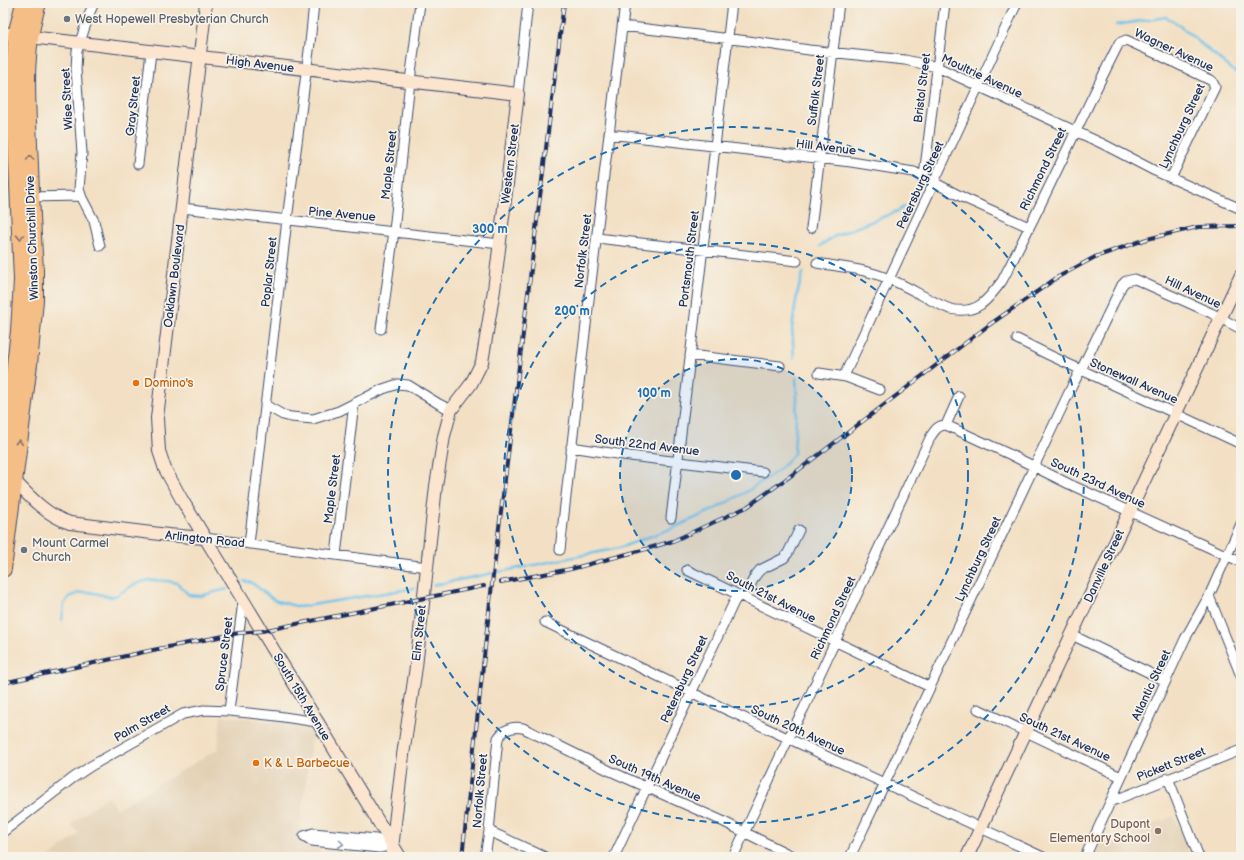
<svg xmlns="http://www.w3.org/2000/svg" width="1244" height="860" font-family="'Balsamiq Sans',sans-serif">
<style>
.built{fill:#e3d1b6}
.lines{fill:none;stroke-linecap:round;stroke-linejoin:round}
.stream{stroke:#6dc3ea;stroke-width:2.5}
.street-casing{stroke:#3b4a6d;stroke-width:11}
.secondary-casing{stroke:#3b4a6d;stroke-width:14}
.highway-casing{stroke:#3b4a6d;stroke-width:18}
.street{stroke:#fff;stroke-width:9}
.secondary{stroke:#fbe5cf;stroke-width:12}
.highway{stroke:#f6be87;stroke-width:16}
.rail-casing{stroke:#1b2f5e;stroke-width:4}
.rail{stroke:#f7f3e8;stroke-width:2.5;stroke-dasharray:8;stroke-linecap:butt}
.oneway{stroke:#7e6f70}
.oneway2{stroke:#8d97ae}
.ring{fill:none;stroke:#1f6fb2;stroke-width:2;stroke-dasharray:7 5}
.worship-dot{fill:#6b7280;stroke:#f7f3e8;stroke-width:1.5}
.food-dot{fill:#e8710a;stroke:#f7f3e8;stroke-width:1.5}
.education-dot{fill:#8d6e63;stroke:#f7f3e8;stroke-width:1.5}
.labels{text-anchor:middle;stroke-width:3.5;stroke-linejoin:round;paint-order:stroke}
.worship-label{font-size:12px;fill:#5b616d;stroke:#f7f3e8;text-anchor:start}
.street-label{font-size:12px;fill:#1b2f5e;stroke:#f7f3e8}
.food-label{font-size:12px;fill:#c56008;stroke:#f7f3e8;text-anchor:start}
.education-label{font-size:12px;fill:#785e54;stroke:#f7f3e8;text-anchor:end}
.centre{fill:#1f6fb2;stroke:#f7f3e8;stroke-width:2}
.ring-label{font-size:12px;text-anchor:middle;font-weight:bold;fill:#1f6fb2;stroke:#f7f3e8;stroke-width:3.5;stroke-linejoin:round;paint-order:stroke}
</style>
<rect width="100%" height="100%" fill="#f7f3e8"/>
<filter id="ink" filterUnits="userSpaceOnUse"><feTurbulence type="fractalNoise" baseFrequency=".025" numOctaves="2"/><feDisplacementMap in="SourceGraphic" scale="8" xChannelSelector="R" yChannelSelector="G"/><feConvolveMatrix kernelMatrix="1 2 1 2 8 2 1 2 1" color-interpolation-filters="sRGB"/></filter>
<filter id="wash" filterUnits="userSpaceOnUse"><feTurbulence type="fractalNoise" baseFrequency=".012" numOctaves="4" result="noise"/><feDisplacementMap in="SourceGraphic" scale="16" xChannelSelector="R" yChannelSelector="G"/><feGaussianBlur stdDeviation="0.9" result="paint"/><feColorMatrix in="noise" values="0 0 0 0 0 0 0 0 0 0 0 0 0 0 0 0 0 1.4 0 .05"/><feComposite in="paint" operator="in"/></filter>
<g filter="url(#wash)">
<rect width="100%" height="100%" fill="#f3e0c4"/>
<path class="built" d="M 221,715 L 313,727 L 300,826 L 324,857 L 49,857 L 79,834 L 71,824 L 107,796 L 117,809 L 218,749 Z
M 1174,816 L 1191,857 L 1094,857 L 1100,845 Z"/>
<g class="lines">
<path class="stream" d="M 1116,25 L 1166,17 L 1175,22 L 1241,77
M 820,246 L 835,236 L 898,211 L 905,206
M 794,358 L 792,328 L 797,294 L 803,273
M 244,581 L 252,583 L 274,600 L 299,607 L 415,588
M 434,585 L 619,548 L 673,528 L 713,510 L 746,492 L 780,469 L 794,454 L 797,399 L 796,378
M 62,620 L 64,604 L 69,597 L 79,593 L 90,592 L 111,597 L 117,595 L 135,584 L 149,580 L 167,581 L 177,583 L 189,595 L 200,596 L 227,589"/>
</g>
</g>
<g filter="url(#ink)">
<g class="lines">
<defs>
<path id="street" d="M 94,3 L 90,12 L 77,51 L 76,69 L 82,153 L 79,189 L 82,198 L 94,221 L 100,246
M 622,26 L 748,41 L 809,50 L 905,60 L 937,67 L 1103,144 L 1155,171 L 1241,209
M 518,94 L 528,3
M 609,134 L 851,162 L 914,172 L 964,198 L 1029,227
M 138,164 L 151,52
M 924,176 L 945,3
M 27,197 L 81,196
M 182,208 C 288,219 394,231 500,244
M 811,228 L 839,3
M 597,238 L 797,261
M 817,263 C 842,267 866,269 889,279 C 910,287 929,301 950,309 C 977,315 987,301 1002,281 C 1043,203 1079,122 1119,43 L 1126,40 L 1159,55 L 1212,81 L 1215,87 L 1171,178
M 381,329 L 394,231 L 410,81 L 420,3
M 1017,339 L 1049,355 L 1241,444
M 690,355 L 780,366
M 819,373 L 846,377 L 880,390
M 844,376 L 1017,3
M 265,405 L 283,415 L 291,417 L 313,419 L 339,411 L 383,389 L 398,384 L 408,385 L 439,404 L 451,410
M 946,425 L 1011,455 L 1069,484 L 1241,562
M 571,447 L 630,456 L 763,472
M 671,518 L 732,3
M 205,538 L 427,567
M 249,544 L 287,220 L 310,43 L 314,3
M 560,550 C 580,367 603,185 625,3
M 336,555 L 354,403
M 687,570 L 930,687
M 1209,596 L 1241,676
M 545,622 L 691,692 L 725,709 L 1043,857
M 1072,635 L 1166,681
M 978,709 L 1121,777
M 229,711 L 243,601
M 1168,778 L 1199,857
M 1110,802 L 1241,750
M 489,831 L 545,857
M 3,832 L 73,778 L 91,766 L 183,714 L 204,710 L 229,711 L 277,716 L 317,722
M 304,836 L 312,841 L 379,848 L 392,845
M 304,836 L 313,833 L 376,839 L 392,845
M 485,857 L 489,831 L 498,738 C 504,729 513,726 523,728 L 610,771 L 718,819 L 794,857
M 614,857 L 734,602 L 736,599 L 749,588 L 755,576 L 760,570 L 784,558 L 788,553 L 799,530
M 733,857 L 792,731 L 804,708 L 931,436 C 935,430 938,425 946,425 L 959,396
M 850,857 L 1073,384 L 1084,364 L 1122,285 L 1126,281 L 1135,279 L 1211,313 L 1241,329
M 1085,857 L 1185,639 L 1209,596 L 1241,524"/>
<path id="secondary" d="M 206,3 L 157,418 L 159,451 L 165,469 L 182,500 L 400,857
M 3,33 L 30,37 L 518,94 L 494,290 L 482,362 L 471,384 L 451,410 L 444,436 L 436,486 L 416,667 L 403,755 L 391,857
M 3,469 C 23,489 42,514 70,523 L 168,535 L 205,538
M 967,857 L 1241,275"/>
<path id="highway" d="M 3,465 L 19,331 L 22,280 L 14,89 L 16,35 L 24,3
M 3,569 L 29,364 L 35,300 L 35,269 C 32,228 31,186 29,145 C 27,97 23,49 38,3"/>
</defs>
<use href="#street" class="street-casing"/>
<use href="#secondary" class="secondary-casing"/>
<use href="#highway" class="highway-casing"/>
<use href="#street" class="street"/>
<use href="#secondary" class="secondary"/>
<use href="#highway" class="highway"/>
<defs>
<path id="rail" d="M 501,582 L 571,569 L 646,549 L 673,541 L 747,507 L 796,472 L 989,325 L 1058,277 L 1095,257 L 1147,239 L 1198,227 L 1241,226
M 3,683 L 153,650 L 239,633 L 262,631 L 484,586
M 462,857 L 492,584 L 564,3"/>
</defs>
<use href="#rail" class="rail-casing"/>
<use href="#rail" class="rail"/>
</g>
<defs><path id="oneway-chevron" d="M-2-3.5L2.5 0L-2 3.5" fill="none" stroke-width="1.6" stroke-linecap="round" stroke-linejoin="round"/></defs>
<g class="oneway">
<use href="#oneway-chevron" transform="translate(30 158) rotate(-92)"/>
<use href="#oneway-chevron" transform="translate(20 237) rotate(88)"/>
<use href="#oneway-chevron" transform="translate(19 442) rotate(-84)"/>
</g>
<use class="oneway2" href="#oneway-chevron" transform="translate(341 844) rotate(7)"/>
</g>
<circle cx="736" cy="475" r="116" fill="#1f6fb2" fill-opacity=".12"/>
<g class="ring">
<circle cx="736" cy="475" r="116"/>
<circle cx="736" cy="475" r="232"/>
<circle cx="736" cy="475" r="348"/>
</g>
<g class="worship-dot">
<circle cx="67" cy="19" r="4"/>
<circle cx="24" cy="550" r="4"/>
</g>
<g class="food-dot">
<circle cx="136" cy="383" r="4"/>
<circle cx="256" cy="763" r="4"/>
</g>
<circle class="education-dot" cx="1158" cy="831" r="4"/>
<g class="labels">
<g class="worship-label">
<text x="75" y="23">West Hopewell Presbyterian Church</text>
<text x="32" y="547">Mount Carmel<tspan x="32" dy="14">Church</tspan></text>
</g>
<g class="street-label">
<text transform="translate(1174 50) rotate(25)" y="4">Wagner Avenue</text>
<text transform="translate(260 64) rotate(7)" y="4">High Avenue</text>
<text transform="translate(982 76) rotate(25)" y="4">Moultrie Avenue</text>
<text transform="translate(922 88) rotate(-83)" y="4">Bristol Street</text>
<text transform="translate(816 90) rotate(-83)" y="4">Suffolk Street</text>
<text transform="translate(67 99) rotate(-93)" y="4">Wise Street</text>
<text transform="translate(133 106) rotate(-84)" y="4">Gray Street</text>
<text transform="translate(1182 126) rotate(-65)" y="4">Lynchburg Street</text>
<text transform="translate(826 147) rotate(7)" y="4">Hill Avenue</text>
<text transform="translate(510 164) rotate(-83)" y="4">Western Street</text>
<text transform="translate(389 165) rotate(-84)" y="4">Maple Street</text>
<text transform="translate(1043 169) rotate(-64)" y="4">Richmond Street</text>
<text transform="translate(920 185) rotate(-65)" y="4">Petersburg Street</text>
<text transform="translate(342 214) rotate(5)" y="4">Pine Avenue</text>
<text transform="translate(32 238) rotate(-92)" y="4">Winston Churchill Drive</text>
<text transform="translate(583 251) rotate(-83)" y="4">Norfolk Street</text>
<text transform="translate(689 259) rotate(-83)" y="4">Portsmouth Street</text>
<text transform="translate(269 272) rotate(-84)" y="4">Poplar Street</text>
<text transform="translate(174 276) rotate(-83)" y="4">Oaklawn Boulevard</text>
<text transform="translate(1193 292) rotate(25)" y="4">Hill Avenue</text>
<text transform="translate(1134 381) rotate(24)" y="4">Stonewall Avenue</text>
<text transform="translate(647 445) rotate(7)" y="4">South 22nd Avenue</text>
<text transform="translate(1098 483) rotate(25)" y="4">South 23rd Avenue</text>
<text transform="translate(332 489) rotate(-83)" y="4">Maple Street</text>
<text transform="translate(205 539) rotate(6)" y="4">Arlington Road</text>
<text transform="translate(978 559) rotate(-65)" y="4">Lynchburg Street</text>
<text transform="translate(1104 566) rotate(-65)" y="4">Danville Street</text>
<text transform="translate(771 597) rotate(27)" y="4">South 21st Avenue</text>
<text transform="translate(833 618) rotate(-65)" y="4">Richmond Street</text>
<text transform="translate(419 633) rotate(-84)" y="4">Elm Street</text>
<text transform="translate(224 654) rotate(-83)" y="4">Spruce Street</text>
<text transform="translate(684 679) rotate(-65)" y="4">Petersburg Street</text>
<text transform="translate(1151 685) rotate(-65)" y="4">Atlantic Street</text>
<text transform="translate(302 697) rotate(59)" y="4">South 15th Avenue</text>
<text transform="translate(142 723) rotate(-30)" y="4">Palm Street</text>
<text transform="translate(798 730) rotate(25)" y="4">South 20th Avenue</text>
<text transform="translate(1065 737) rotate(25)" y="4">South 21st Avenue</text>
<text transform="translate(1171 764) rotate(-22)" y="4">Pickett Street</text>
<text transform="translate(655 778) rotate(24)" y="4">South 19th Avenue</text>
<text transform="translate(480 791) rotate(-85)" y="4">Norfolk Street</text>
</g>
<g class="food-label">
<text x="144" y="387">Domino's</text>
<text x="264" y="767">K &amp; L Barbecue</text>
</g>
<g class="education-label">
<text x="1150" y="828">Dupont<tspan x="1150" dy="14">Elementary School</tspan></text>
</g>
</g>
<circle cx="736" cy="475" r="6" class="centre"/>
<g class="ring-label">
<text x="490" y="233">300 m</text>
<text x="572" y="315">200 m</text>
<text x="654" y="397">100 m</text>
</g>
<rect width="1244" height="860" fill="none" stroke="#f7f3e8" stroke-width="16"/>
</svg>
